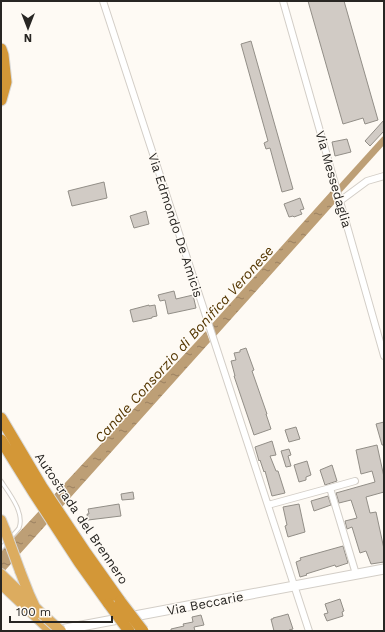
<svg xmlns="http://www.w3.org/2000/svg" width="385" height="632" font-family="'Work Sans',sans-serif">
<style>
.water{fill:url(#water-ripples)}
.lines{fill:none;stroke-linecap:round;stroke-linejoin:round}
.canal{stroke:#bd9f76;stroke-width:7}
.building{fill:#d1cbc5;stroke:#928e87}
.service-casing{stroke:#d3cec7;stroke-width:5}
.minor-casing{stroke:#d3cec7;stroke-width:8}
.secondary-casing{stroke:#d3cec7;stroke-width:11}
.trunk-casing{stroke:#d8d8d7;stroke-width:12}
.motorway-casing{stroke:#d8d8d7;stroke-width:13}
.service{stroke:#fff;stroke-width:3}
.minor{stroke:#fff;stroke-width:6}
.secondary{stroke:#fff;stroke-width:9}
.trunk{stroke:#dcac5f;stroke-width:10}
.motorway{stroke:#d39737;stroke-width:11}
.trunk-bridge-casing{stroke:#d8d8d7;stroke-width:12;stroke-linecap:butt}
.motorway-bridge-casing{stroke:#d8d8d7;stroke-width:13;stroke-linecap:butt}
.trunk-bridge{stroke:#dcac5f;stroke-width:10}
.motorway-bridge{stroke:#d39737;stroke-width:11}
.labels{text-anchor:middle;stroke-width:3;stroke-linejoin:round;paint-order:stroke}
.street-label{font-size:13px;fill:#282623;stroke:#fefaf4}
.water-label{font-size:14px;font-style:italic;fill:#543600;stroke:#fefaf4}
</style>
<defs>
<pattern id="water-ripples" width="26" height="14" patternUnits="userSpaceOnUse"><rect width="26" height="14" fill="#bd9f76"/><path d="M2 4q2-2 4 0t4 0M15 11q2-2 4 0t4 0" fill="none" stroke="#9a8160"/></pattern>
</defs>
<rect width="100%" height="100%" fill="#fefaf4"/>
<path class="water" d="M 332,190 L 336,202 L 215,337 L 211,325 Z
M 206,331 L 210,342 L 1,575 L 1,552 Z"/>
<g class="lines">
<path class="canal" d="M 328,202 L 384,140"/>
</g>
<path class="building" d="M 308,1 L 344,1 L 378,120 L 365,124 L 363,118 L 343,124 Z
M 251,41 L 293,189 L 282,192 L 270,148 L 266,149 L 264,143 L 268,141 L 241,44 Z
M 384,120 L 384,131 L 370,146 L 365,141 Z
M 347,139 L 351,152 L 335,156 L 332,142 Z
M 104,182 L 107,198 L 72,206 L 68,191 Z
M 300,198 L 304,209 L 300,210 L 302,214 L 294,217 L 293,216 L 289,217 L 284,204 Z
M 146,211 L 149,224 L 134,228 L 130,216 Z
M 174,291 L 176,299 L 193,295 L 196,308 L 168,314 L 165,300 L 160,301 L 158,295 Z
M 149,305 L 149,306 L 155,305 L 157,316 L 152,317 L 152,318 L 133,322 L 130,310 Z
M 246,348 L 254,370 L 252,371 L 267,414 L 266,414 L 271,429 L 254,435 L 234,376 L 235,376 L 231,361 L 236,360 L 234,353 L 240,352 L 240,350 Z
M 384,422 L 384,445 L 382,445 L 376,424 Z
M 296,427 L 300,439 L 289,442 L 285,430 Z
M 272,441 L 276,455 L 270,456 L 276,471 L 278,471 L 285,493 L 272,496 L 265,471 L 264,472 L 260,460 L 259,461 L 255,447 Z
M 377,445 L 384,477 L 384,492 L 366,497 L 370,513 L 376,512 L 384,549 L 384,562 L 371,564 L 366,551 L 360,553 L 352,527 L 347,529 L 345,521 L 357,518 L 351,500 L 339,503 L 336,493 L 375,482 L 372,471 L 361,474 L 356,450 Z
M 289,449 L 291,455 L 288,456 L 291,466 L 286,467 L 281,451 Z
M 307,461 L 311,475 L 306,477 L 306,480 L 299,482 L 294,465 Z
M 332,465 L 337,481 L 325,485 L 320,470 Z
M 133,492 L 134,499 L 122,500 L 121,494 Z
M 328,496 L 331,505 L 314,511 L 311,501 Z
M 119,504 L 121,516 L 88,520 L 87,514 L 89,514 L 88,509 Z
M 299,504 L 305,532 L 288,537 L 285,526 L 287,525 L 283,507 Z
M 343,546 L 348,563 L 336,567 L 335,565 L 306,574 L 307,575 L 300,577 L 296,562 L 301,560 L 300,558 Z
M 340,599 L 344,611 L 342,612 L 343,616 L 327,621 L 324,614 L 328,613 L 325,604 Z
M 288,614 L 293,629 L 289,630 L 289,631 L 274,631 L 271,619 L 273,619 L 273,618 L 281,616 Z
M 201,615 L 204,625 L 194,627 L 195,631 L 171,631 L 171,629 L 184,626 L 183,624 L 193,622 L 192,617 Z"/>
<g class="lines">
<defs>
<path id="service" d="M 1,481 C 9,493 25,513 19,528 C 17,531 13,535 10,538
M 1,548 L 7,542"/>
<path id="minor" d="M 103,1 L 309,631
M 283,1 L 384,356
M 340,201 L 367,181 L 384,176
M 330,488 L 355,481
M 268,505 L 330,488 L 356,574"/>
<path id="secondary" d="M 55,631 L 384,569"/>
<path id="trunk" d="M 1,520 L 5,530
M 20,571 L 29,594 L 35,607 L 42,614
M 1,574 L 30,602
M 1,584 L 51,631"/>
<path id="motorway" d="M 1,49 L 3,55 L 6,82 L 1,100
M 1,418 L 42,487 L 86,553 L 120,601
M 1,440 L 34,493 L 79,562 L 109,604"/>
</defs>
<use href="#service" class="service-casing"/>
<use href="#minor" class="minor-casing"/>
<use href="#secondary" class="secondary-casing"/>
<use href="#trunk" class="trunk-casing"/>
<use href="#motorway" class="motorway-casing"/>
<use href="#service" class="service"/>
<use href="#minor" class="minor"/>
<use href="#secondary" class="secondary"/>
<use href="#trunk" class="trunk"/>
<use href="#motorway" class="motorway"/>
<defs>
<path id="trunk-bridge" d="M 5,530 L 20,571
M 42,614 L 61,631"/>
<path id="motorway-bridge" d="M 120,601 L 143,631
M 109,604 L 129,631"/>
</defs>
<use href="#trunk-bridge" class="trunk-bridge-casing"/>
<use href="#motorway-bridge" class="motorway-bridge-casing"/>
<use href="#trunk-bridge" class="trunk-bridge"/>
<use href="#motorway-bridge" class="motorway-bridge"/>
</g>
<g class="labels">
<g class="street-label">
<text transform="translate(334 179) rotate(74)" y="5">Via Messedaglia</text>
<text transform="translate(176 225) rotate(72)" y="5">Via Edmondo De Amicis</text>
<text transform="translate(82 518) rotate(56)" y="5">Autostrada del Brennero</text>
<text transform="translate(205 603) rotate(-11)" y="5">Via Beccarie</text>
</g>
<g class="water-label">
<text transform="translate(184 344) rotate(-48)" y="5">Canale Consorzio di Bonifica Veronese</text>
</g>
</g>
<rect width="385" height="632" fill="none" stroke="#282623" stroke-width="4"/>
<g transform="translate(28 28) rotate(180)" stroke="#fefaf4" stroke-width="3" paint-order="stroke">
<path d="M0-3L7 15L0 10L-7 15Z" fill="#282623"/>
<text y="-6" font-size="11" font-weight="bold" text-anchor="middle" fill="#282623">N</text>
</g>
<path d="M10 616v6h102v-6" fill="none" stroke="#282623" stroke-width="2"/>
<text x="16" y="616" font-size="12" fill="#282623" stroke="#fefaf4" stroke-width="3" paint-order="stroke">100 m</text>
</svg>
